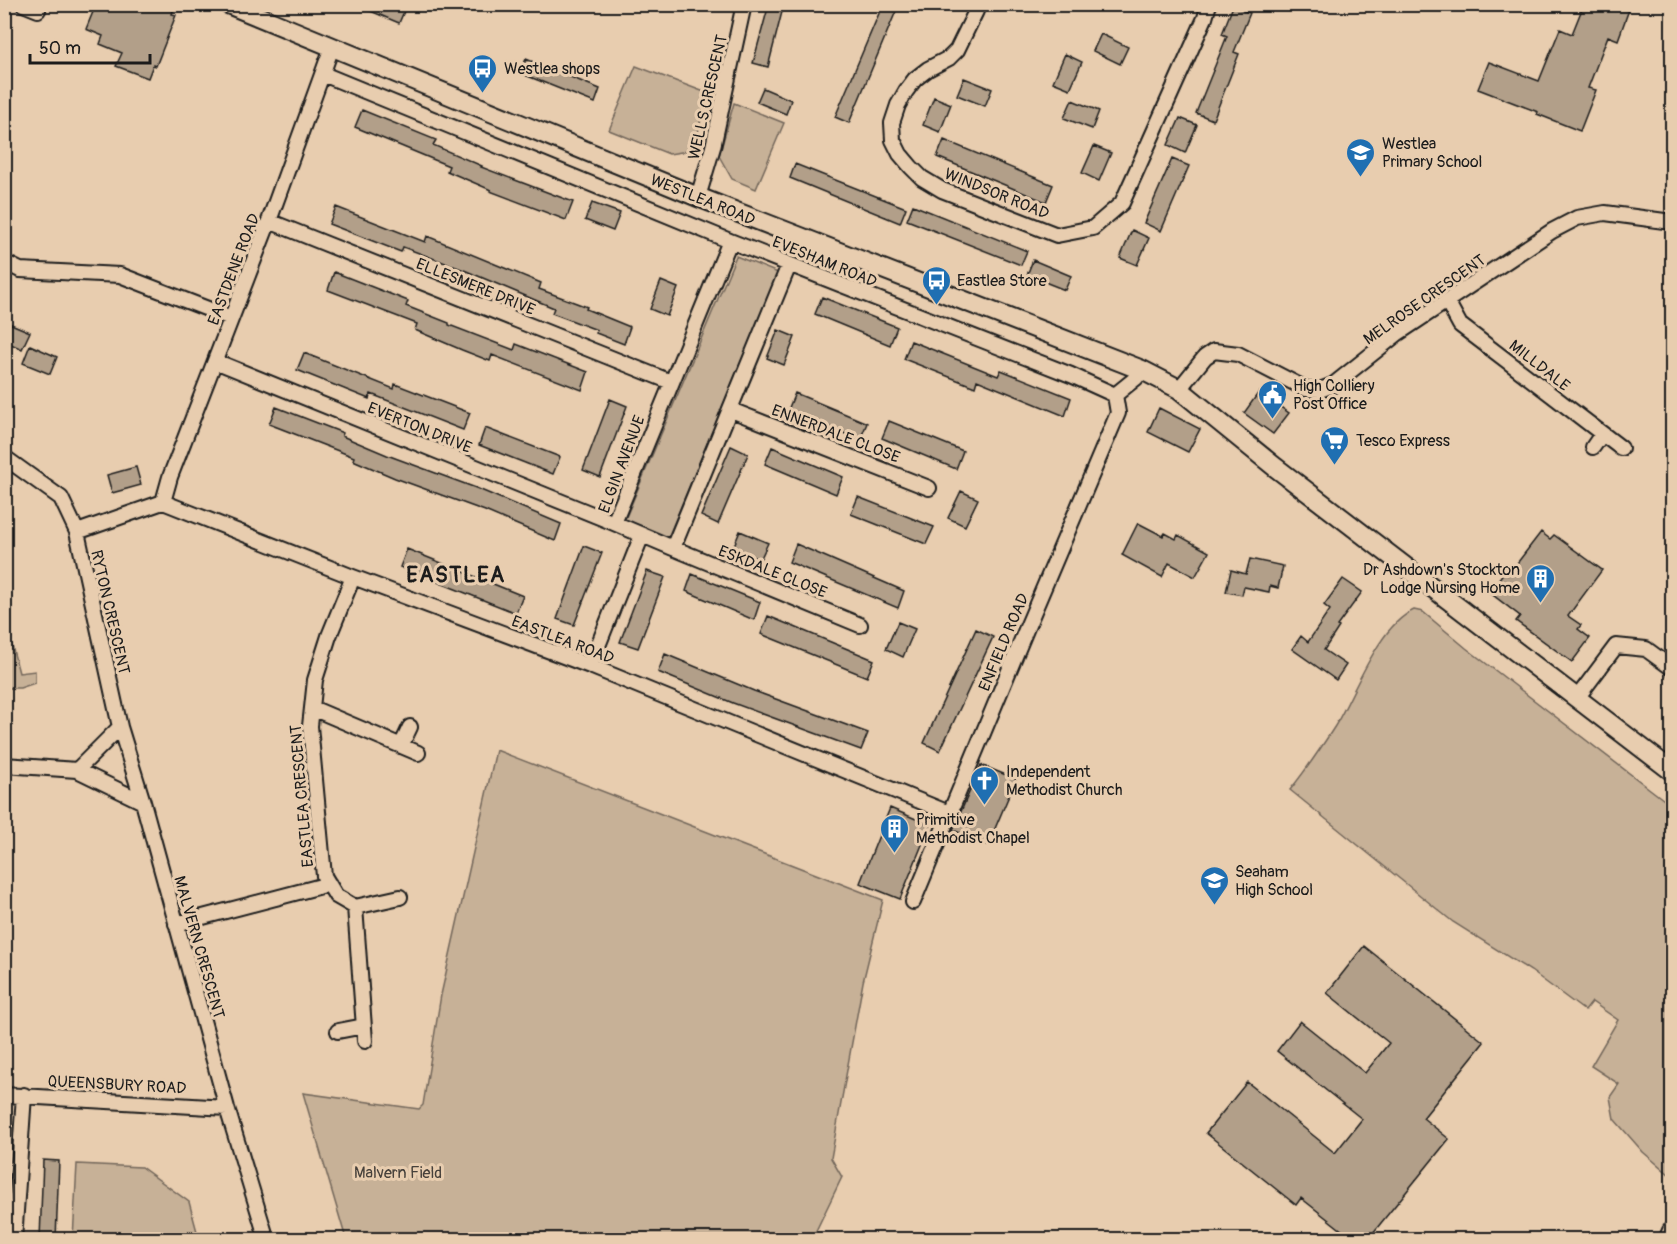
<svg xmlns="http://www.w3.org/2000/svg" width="1677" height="1244" font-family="Pangolin,sans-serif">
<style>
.green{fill:#c7b197;stroke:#72665a;stroke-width:1.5}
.building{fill:#b29f89;stroke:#1c1c1c;stroke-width:1.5}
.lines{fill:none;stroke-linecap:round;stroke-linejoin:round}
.minor-casing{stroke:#1c1c1c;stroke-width:18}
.secondary-casing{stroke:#1c1c1c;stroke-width:22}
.minor{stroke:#e8cdaf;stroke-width:14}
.secondary{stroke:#e8cdaf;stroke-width:18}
.labels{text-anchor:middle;stroke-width:6;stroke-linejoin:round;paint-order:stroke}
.poi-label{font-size:16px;fill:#1c1c1c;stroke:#e8cdaf;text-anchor:start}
.street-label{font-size:16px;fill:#1c1c1c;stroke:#e8cdaf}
.park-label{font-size:16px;fill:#47413b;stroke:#e8cdaf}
.district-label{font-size:22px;font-weight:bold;letter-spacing:1.5px;fill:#1c1c1c;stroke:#e8cdaf}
</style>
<rect width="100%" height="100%" fill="#e8cdaf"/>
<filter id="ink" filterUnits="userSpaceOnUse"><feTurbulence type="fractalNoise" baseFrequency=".0167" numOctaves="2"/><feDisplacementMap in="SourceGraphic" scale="12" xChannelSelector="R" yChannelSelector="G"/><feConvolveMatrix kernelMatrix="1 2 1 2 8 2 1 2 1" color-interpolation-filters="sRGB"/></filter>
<g filter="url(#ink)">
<path class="green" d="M 636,66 L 707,93 L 694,150 L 669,154 L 609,130 Z
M 734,103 L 784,123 L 756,189 L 732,179 L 719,156 Z
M 736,256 L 778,273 L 667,540 L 624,522 Z
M 1414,610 L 1423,612 L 1466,648 L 1672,806 L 1672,1171 L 1670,1175 L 1643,1152 L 1614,1119 L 1610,1097 L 1619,1084 L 1591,1066 L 1618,1020 L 1592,1002 L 1585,1011 L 1531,971 L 1453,922 L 1290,790 C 1306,770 1321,748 1335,726 C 1355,693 1378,626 1414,610 Z
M 5,619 L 19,673 L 35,671 L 35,683 L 20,688 L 5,688 Z
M 496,750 L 883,900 L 863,982 L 831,1158 L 842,1177 L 812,1239 L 346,1239 L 303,1093 L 419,1109 L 423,1105 L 441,995 Z
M 77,1164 L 141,1167 L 189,1202 L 199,1239 L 73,1239 Z"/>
<path class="building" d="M 107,4 L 166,4 L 174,8 L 172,14 L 176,15 L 156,66 L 153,65 L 148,78 L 116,66 L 122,53 L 100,44 L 103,36 L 86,29 L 95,7 L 104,11 Z
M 354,4 L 395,4 L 405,9 L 399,23 Z
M 769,4 L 784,4 L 768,67 L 753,63 Z
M 883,4 L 899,4 L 849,123 L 835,117 Z
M 1584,4 L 1631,4 L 1618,40 L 1608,36 L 1588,88 L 1596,90 L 1580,131 L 1537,114 L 1538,112 L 1478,89 L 1489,62 L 1539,81 L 1560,29 L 1572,34 Z
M 1233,6 L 1250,13 L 1234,52 L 1239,54 L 1213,120 L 1196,113 L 1227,36 L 1222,34 Z
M 1101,34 L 1128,47 L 1120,64 L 1093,51 Z
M 1065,54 L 1082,62 L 1070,89 L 1053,82 Z
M 526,59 L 600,89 L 595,103 L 520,73 Z
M 964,78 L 992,89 L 985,106 L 957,95 Z
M 763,88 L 791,100 L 786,114 L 757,102 Z
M 934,97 L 951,104 L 940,132 L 923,125 Z
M 1072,100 L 1099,111 L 1092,129 L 1064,118 Z
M 362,110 L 436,140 L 433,145 L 482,166 L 481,167 L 573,202 L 566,220 L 490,191 L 491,190 L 447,171 L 449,166 L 355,127 Z
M 1180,118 L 1197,125 L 1185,153 L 1168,145 Z
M 944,140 L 1053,185 L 1046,202 L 937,157 Z
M 1094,146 L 1111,153 L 1099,181 L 1082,173 Z
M 1172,159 L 1189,166 L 1161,231 L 1144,223 Z
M 795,164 L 906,208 L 900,223 L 790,178 Z
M 592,203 L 620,213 L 613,231 L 585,220 Z
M 913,205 L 1027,251 L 1021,265 L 907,220 Z
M 336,207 L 425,242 L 427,236 L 541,283 L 539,289 L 587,307 L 586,309 L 630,327 L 624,344 L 596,333 L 597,330 L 552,313 L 554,308 L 464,270 L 403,247 L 401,252 L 329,224 Z
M 1132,230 L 1149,238 L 1137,265 L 1120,258 Z
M 1033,260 L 1071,276 L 1065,290 L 1027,275 Z
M 334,272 L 408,301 L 406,306 L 449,323 L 449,325 L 514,350 L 516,344 L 588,372 L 582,390 L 492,355 L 490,361 L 462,350 L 415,330 L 417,324 L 328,290 Z
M 661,281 L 678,288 L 667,316 L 650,309 Z
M 822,297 L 897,327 L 890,345 L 815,314 Z
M 4,321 L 30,332 L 22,349 L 4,341 Z
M 778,330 L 795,337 L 784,365 L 767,358 Z
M 911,341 L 998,376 L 1001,370 L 1071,398 L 1065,416 L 977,380 L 975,387 L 904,359 Z
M 30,345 L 57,357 L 50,374 L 23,363 Z
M 304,353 L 394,389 L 395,384 L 470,413 L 463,430 L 371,394 L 369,399 L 297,370 Z
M 1259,392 L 1289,413 L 1273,434 L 1244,413 Z
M 795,393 L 867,423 L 860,440 L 788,410 Z
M 610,399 L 627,406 L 600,477 L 583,470 Z
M 276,407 L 343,433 L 342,436 L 387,455 L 476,488 L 561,524 L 555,541 L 485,511 L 395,478 L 353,460 L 354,457 L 269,424 Z
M 1159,408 L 1200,429 L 1188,452 L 1148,432 Z
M 889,421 L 963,451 L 956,469 L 882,438 Z
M 485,428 L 560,457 L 553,474 L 479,445 Z
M 731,446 L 748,454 L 718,524 L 701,516 Z
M 772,447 L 843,477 L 836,494 L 765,464 Z
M 136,467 L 141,485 L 112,493 L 107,475 Z
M 961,491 L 978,499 L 965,526 L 948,518 Z
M 858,497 L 934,527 L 926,544 L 851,514 Z
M 1138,523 L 1163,536 L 1165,533 L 1176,539 L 1178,535 L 1209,552 L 1195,577 L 1169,563 L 1162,577 L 1122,555 Z
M 740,531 L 768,543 L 760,560 L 733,548 Z
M 1541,532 L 1550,539 L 1554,535 L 1602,570 L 1568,616 L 1581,625 L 1578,629 L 1590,638 L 1572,662 L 1516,621 L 1520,616 L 1489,592 L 1504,572 L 1508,575 Z
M 796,544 L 904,591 L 898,608 L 789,562 Z
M 584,546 L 602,553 L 574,625 L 557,619 Z
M 407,549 L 523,596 L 516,613 L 400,567 Z
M 1250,559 L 1283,566 L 1278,588 L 1270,586 L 1269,592 L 1244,587 L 1242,595 L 1226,592 L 1231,570 L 1246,574 Z
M 647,571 L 665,577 L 638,648 L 620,642 Z
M 692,574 L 760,602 L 754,620 L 686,591 Z
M 1343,579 L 1362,592 L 1337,626 L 1339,627 L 1324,650 L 1346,665 L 1336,680 L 1292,649 L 1301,636 L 1308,642 L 1330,610 L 1324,605 Z
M 768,616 L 874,660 L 867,677 L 761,634 Z
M 898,622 L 915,629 L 903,657 L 886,649 Z
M 976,629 L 993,637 L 940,751 L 924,743 Z
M 665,654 L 754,691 L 868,733 L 861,750 L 733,703 L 658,672 Z
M 981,765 L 1016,779 L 988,845 L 953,830 Z
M 890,808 L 930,825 L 900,899 L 860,883 Z
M 1364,946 L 1484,1042 L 1423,1118 L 1449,1139 L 1368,1239 L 1353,1239 L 1301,1198 L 1296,1205 L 1206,1133 L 1247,1082 L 1335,1153 L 1362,1119 L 1277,1051 L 1300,1021 L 1365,1073 L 1389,1043 L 1327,993 Z
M 43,1160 L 59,1161 L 56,1239 L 40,1239 Z"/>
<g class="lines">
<defs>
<path id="minor" d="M 23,4 L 38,10
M 977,4 L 976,11 L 957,50 L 949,58 L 928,69 L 915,79 L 906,91 L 898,105 L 892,123 L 893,140 L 900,154 L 911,167 L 922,178 L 942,190 L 1057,235 L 1093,228 L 1122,203 L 1205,18 L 1209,4
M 323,74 L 730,241 L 1071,375 L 1115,395
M 698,197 L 713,147 L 744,4
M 269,221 L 671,382
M 730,241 L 614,523 L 673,548 L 789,265
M 4,262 L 20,270 L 120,275 L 231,318
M 1447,301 L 1460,325 L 1621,448
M 215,361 L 614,523
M 1179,389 L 1205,357 L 1214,351 L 1238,354 L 1306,389 L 1320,390 L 1333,385 L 1397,334 L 1552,231 L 1577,218 L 1605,213 L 1672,222
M 1115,395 L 1136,378 L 1142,370
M 731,410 L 929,488
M 1593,447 L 1602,434
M 4,457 L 61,498 L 77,532 L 120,727 L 143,802
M 163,502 L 353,577 L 590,666 L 949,813
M 163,502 L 170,477 L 269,221 L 332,47
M 77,532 L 163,502
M 673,548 L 860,625
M 353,577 L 329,636 L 315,680 L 312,708 L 310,726 L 324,876 L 336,896 L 355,907 L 365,1041
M 590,666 L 642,535
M 1577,698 L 1616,646 L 1646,649 L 1672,668
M 312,708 L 418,753
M 401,746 L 410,727
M 4,765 L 77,770 L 143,802 L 227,1108 L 267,1240
M 77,770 L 120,727
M 913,902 L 1028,625 L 1118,413 L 1115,395
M 355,907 L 400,897
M 176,924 L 329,884
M 338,1031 L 364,1026
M 4,1095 L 227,1108
M 14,1240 L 24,1095"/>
<path id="secondary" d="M 228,4 L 698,197 L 1142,370 L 1179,389 L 1275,467 L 1672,771
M 1668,1240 L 1672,1231"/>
</defs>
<use href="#minor" class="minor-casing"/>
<use href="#secondary" class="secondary-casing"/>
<use href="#minor" class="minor"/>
<use href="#secondary" class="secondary"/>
</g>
</g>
<defs>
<symbol id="bus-pin" viewBox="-11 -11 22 30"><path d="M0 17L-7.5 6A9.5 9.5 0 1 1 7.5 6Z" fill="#1f6fb2" stroke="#e8cdaf"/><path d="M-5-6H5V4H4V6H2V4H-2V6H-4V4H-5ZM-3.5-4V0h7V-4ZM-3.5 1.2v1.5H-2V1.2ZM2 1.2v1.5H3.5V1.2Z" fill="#fff"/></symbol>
<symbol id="school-pin" viewBox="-11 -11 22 30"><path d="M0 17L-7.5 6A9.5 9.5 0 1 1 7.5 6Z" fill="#1f6fb2" stroke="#e8cdaf"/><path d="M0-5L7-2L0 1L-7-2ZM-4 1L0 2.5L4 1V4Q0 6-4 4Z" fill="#fff"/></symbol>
<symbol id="civic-pin" viewBox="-11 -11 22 30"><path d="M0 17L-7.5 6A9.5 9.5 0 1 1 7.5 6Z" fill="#1f6fb2" stroke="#e8cdaf"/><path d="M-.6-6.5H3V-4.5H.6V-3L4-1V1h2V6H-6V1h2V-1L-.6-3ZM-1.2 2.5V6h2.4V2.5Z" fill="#fff"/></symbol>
<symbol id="supermarket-pin" viewBox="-11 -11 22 30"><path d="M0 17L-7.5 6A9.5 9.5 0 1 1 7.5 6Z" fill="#1f6fb2" stroke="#e8cdaf"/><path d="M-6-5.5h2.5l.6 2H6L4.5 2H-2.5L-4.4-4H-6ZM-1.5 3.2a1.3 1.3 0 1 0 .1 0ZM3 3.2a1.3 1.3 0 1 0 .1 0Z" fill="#fff"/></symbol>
<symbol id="building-pin" viewBox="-11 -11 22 30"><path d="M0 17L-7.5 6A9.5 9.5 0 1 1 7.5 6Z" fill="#1f6fb2" stroke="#e8cdaf"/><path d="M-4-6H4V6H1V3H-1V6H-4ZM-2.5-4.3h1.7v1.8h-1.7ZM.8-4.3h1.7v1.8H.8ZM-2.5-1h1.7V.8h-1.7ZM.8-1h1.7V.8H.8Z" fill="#fff"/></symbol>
<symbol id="church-pin" viewBox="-11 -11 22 30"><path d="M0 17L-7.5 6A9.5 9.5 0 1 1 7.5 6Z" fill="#1f6fb2" stroke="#e8cdaf"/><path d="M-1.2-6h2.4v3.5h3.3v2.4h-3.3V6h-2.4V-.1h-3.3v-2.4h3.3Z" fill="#fff"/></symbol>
</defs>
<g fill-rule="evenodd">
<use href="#bus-pin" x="466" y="52" width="33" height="45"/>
<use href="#school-pin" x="1344" y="136" width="33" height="45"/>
<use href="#bus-pin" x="920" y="264" width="33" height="45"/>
<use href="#civic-pin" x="1256" y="378" width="33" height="45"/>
<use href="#supermarket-pin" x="1318" y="424" width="33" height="45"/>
<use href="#building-pin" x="1524" y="562" width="33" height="45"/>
<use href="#church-pin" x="968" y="764" width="33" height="45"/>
<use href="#building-pin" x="878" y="812" width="33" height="45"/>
<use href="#school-pin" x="1198" y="864" width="33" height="45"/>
</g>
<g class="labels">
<g class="poi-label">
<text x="504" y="74">Westlea shops</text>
<text x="1382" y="149">Westlea<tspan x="1382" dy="18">Primary School</tspan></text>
<text x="957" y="286">Eastlea Store</text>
<text x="1293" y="391">High Colliery<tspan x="1293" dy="18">Post Office</tspan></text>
<text x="1356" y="446">Tesco Express</text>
<text x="1520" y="575" text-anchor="end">Dr Ashdown's Stockton<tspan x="1520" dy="18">Lodge Nursing Home</tspan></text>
<text x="1006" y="777">Independent<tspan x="1006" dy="18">Methodist Church</tspan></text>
<text x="916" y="825">Primitive<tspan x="916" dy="18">Methodist Chapel</tspan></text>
<text x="1235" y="877">Seaham<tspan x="1235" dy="18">High School</tspan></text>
</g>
<g class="street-label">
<text transform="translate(707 97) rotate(-77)" y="6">WELLS CRESCENT</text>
<text transform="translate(997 193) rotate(22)" y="6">WINDSOR ROAD</text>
<text transform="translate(703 199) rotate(22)" y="6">WESTLEA ROAD</text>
<text transform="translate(825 261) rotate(22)" y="6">EVESHAM ROAD</text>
<text transform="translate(233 269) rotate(-69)" y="6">EASTDENE ROAD</text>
<text transform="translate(476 286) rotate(22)" y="6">ELLESMERE DRIVE</text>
<text transform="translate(1424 299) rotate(-35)" y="6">MELROSE CRESCENT</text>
<text transform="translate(1540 365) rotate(38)" y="6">MILLDALE</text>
<text transform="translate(420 427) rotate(22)" y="6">EVERTON DRIVE</text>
<text transform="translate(836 433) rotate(21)" y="6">ENNERDALE CLOSE</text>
<text transform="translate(621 464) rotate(-69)" y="6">ELGIN AVENUE</text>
<text transform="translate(773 571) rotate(22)" y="6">ESKDALE CLOSE</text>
<text transform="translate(111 612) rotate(77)" y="6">RYTON CRESCENT</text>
<text transform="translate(563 639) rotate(21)" y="6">EASTLEA ROAD</text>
<text transform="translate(1003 642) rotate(-67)" y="6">ENFIELD ROAD</text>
<text transform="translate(301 796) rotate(-95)" y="6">EASTLEA CRESCENT</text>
<text transform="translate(200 947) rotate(74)" y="6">MALVERN CRESCENT</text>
<text transform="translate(117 1084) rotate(3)" y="6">QUEENSBURY ROAD</text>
</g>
<g class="park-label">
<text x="398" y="1178">Malvern Field</text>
</g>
<g class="district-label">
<text x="456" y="582">EASTLEA</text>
</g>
</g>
<rect width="1677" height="1244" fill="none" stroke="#e8cdaf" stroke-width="24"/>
<rect x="12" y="12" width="1653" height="1220" fill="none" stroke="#1c1c1c" stroke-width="2" filter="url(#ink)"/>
<path d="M30 54v9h120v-9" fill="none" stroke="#1c1c1c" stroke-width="3"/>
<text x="39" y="54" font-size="18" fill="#1c1c1c" stroke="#e8cdaf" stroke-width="4.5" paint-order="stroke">50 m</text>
</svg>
